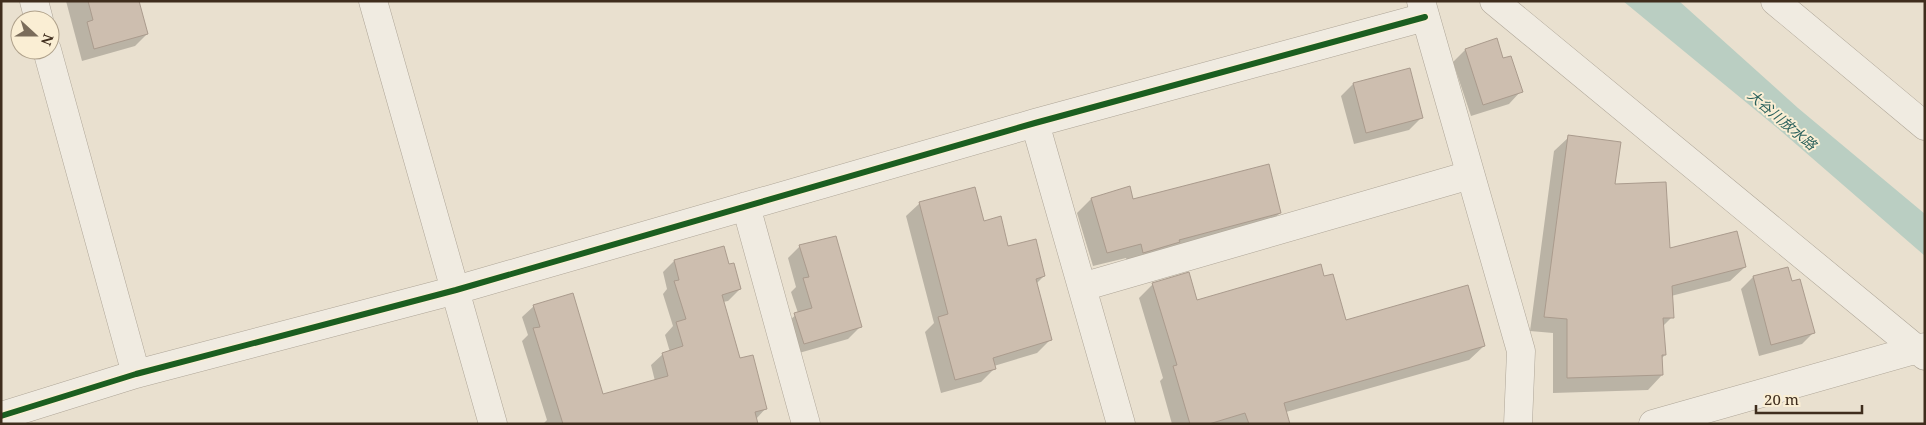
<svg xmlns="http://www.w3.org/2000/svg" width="1926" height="425" font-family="'Noto Serif','Noto Sans JP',serif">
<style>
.water{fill:#bacec2}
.shadow{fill:#0003}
.building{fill:#cdbeaf;stroke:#aa9b8d}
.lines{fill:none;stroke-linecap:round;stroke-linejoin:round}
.minor-casing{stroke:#aea597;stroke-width:29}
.tertiary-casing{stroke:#aea597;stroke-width:29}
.minor{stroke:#f0ebe1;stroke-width:28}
.tertiary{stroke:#f0ebe1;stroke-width:28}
.cycleway-casing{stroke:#faeed4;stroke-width:9}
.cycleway{stroke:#1b5e20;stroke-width:6}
.labels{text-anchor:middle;stroke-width:4;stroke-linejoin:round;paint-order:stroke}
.water-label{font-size:14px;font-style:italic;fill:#2b615c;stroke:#faeed4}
</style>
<rect width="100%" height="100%" fill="#e9e0cf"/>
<path class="water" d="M 1623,1 L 1679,1 L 1798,108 L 1925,214 L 1925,256 L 1782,132 Z"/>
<path class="shadow" d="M 66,1 L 137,1 L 147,34 L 135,46 L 82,61 Z
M 1496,40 L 1502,60 L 1521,91 L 1509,104 L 1471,116 L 1453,62 L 1465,50 Z
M 1353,84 L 1421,118 L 1409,130 L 1354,144 L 1341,96 Z
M 1569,137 L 1669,249 L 1745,267 L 1730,281 L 1671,296 L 1672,317 L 1662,327 L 1665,355 L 1661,359 L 1662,375 L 1648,390 L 1553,393 L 1553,333 L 1530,331 L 1554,151 Z
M 1091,199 L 1133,201 L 1280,213 L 1265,227 L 1129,267 L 1126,258 L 1093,266 L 1077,213 Z
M 920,203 L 983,222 L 1007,247 L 1044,276 L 1036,284 L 1050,340 L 1037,353 L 994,366 L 995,368 L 981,382 L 941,393 L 925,332 L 934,323 L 906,216 Z
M 800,246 L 860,327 L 848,339 L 792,355 L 783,326 L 798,313 L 791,292 L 796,287 L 788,258 Z
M 723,248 L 728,266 L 740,289 L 728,301 L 723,302 L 740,360 L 766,408 L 756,419 L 757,424 L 543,424 L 547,420 L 522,341 L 528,335 L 522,317 L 534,306 L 602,395 L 655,381 L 651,365 L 663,354 L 670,352 L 665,335 L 673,326 L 663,294 L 667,289 L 663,272 L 674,261 Z
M 1323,277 L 1345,322 L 1484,346 L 1469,360 L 1286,412 L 1289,424 L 1172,424 L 1160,381 L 1163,378 L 1139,298 L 1153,284 L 1196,301 Z
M 1753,277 L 1791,283 L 1814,332 L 1802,344 L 1759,356 L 1741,289 Z"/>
<path class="building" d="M 88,1 L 139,1 L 148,34 L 94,49 L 87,22 L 93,20 Z
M 1497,38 L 1503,58 L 1511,56 L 1523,92 L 1483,105 L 1465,49 Z
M 1410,68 L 1423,118 L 1366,133 L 1353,83 Z
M 1568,135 L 1621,142 L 1615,184 L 1666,182 L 1670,248 L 1737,231 L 1746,267 L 1672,286 L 1674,318 L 1663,318 L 1666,355 L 1662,355 L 1663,375 L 1567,378 L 1567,319 L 1544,317 Z
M 1269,164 L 1281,213 L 1179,240 L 1180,242 L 1143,253 L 1141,244 L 1107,253 L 1091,198 L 1130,186 L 1133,199 Z
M 975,187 L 984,221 L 1001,216 L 1008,246 L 1036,239 L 1045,276 L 1036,279 L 1052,340 L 993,358 L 996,369 L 955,380 L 938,317 L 948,314 L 919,202 Z
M 836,236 L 862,327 L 804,344 L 794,313 L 812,308 L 803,278 L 809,277 L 799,245 Z
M 724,246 L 729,264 L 734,263 L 741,289 L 722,295 L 740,358 L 753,355 L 767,409 L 755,412 L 758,424 L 563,424 L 533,328 L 540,327 L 533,305 L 573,293 L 603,394 L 668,376 L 662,353 L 683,346 L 676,322 L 686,319 L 674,281 L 679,280 L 674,260 Z
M 1321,264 L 1324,276 L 1333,274 L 1346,320 L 1468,285 L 1485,346 L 1284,403 L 1290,424 L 1249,424 L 1245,413 L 1209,424 L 1190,424 L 1173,366 L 1177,365 L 1152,283 L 1189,272 L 1197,300 Z
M 1788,267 L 1792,281 L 1800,279 L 1815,333 L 1771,345 L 1753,276 Z"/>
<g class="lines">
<defs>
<path id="minor" d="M 34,1 L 39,20
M 373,1 L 493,424
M 1775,1 L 1925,126
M 47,50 L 136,374
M 1035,123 L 1121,424
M 746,206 L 806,424
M 1082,287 L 1470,175
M 1,416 L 136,374 L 456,290 L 1035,123 L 1425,17"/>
<path id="tertiary" d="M 1421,1 L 1521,351 L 1518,424
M 1494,1 L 1925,356
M 1653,424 L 1925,347"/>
</defs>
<use href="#minor" class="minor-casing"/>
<use href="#tertiary" class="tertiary-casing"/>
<use href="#minor" class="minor"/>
<use href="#tertiary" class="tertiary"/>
<defs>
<path id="cycleway" d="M 1,416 L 136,374 L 456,290 L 1035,123 L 1425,17"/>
</defs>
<use href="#cycleway" class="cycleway-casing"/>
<use href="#cycleway" class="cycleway"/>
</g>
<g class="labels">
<g class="water-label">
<text transform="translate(1782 120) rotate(40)" y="5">大谷川放水路</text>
</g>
</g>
<rect width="1926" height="425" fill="none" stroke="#3f2d1d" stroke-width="5"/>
<g transform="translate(35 35) rotate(111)"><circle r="24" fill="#faeed4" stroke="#afa18b"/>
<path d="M0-4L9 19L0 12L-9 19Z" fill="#7a6c5b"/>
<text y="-8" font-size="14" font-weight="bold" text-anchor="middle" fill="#3f2d1d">N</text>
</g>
<path d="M1756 405v8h106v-8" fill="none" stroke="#3f2d1d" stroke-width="2.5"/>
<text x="1764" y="405" font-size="15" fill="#3f2d1d" stroke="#faeed4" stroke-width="4" paint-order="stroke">20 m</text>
</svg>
